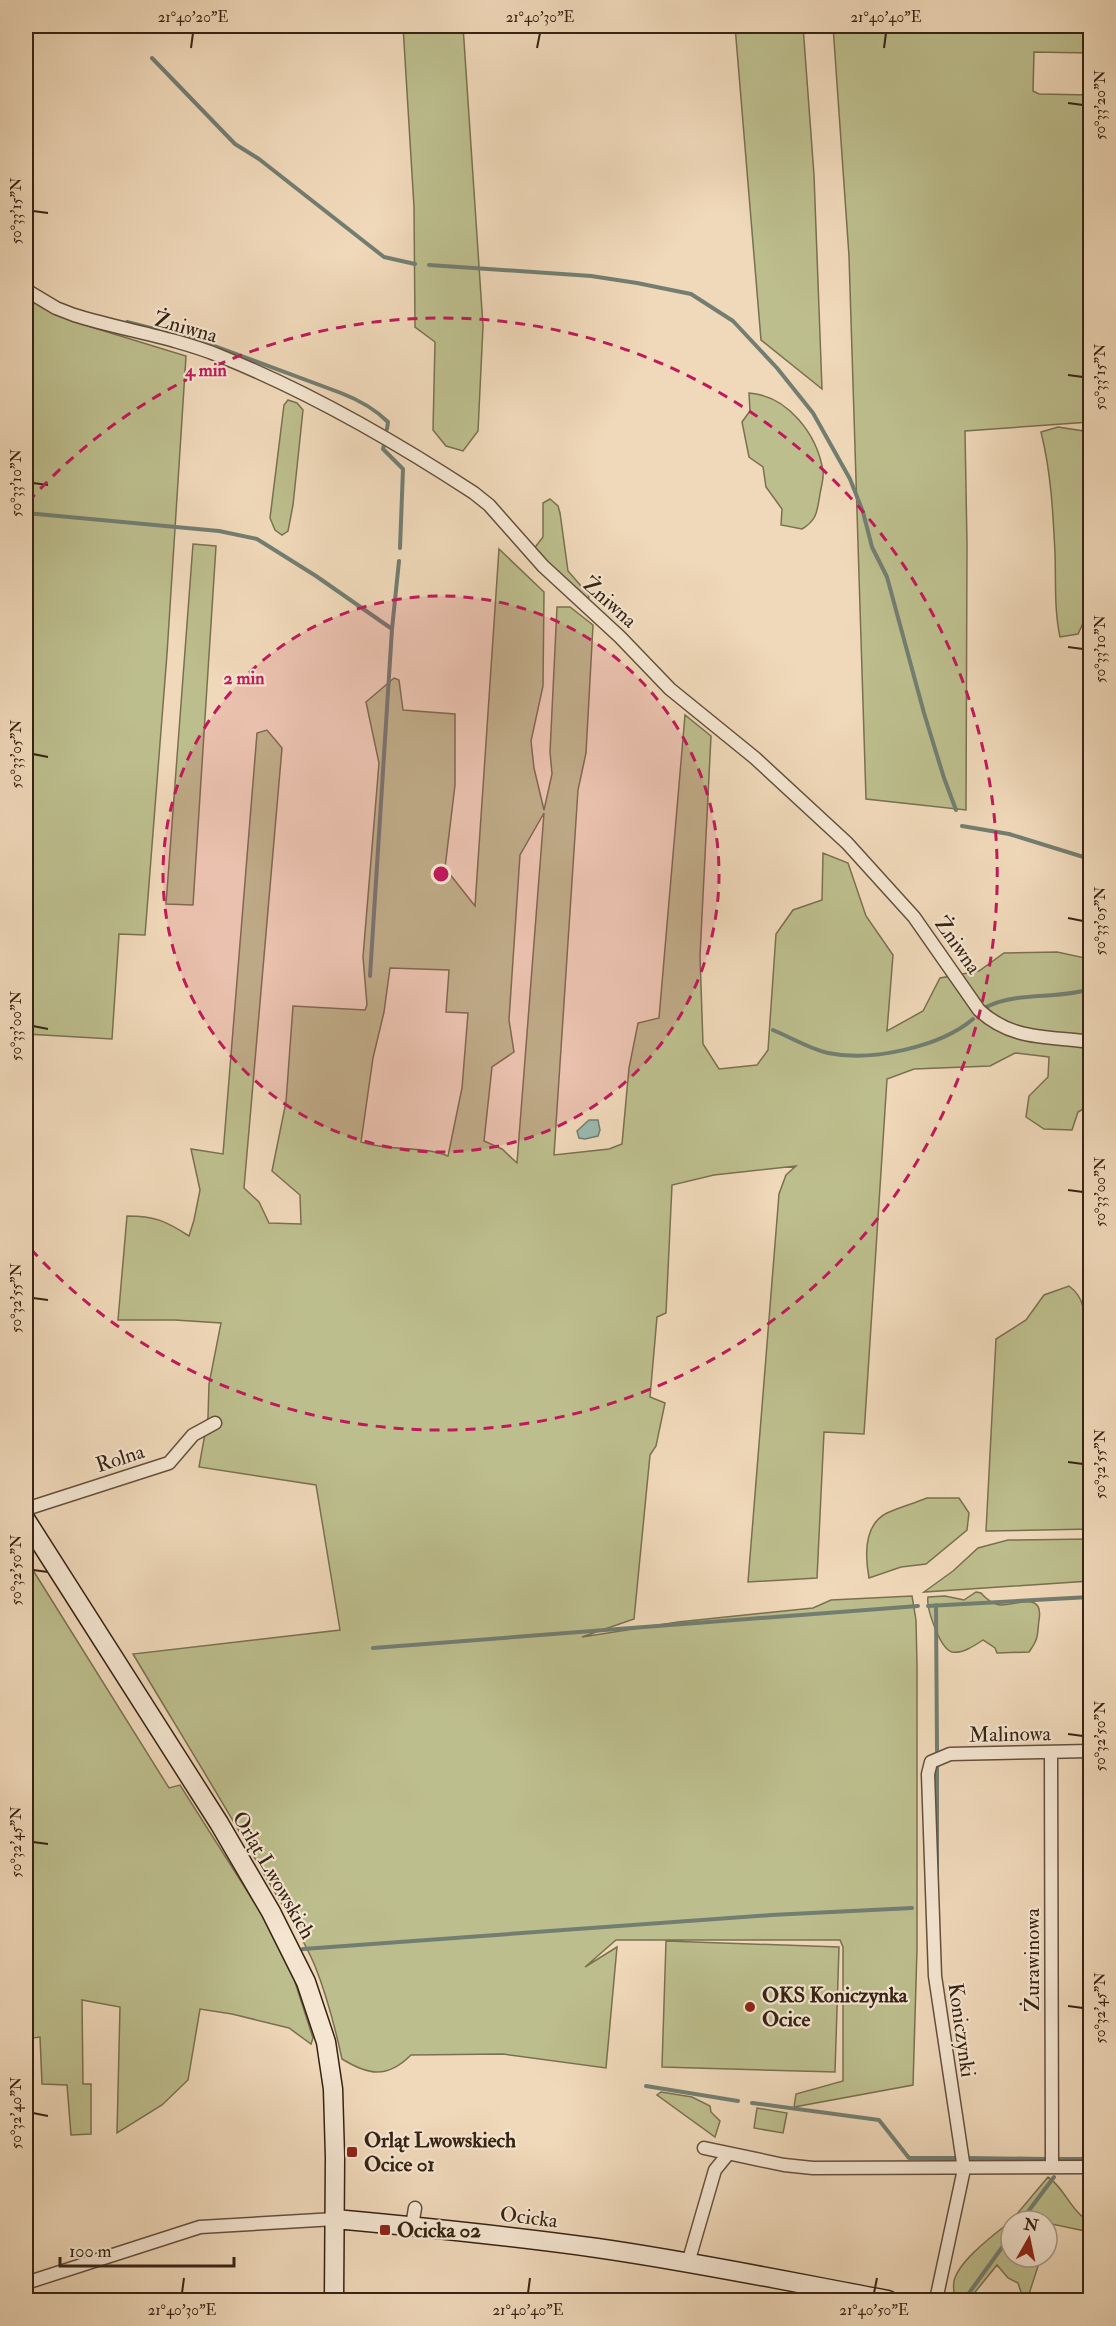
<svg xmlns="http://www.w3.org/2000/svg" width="1116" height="2326" font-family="'IM FELL Double Pica',serif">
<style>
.green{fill:#bdbe8d;stroke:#7a7050;stroke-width:1.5;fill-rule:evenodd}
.water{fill:#9abab1;stroke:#727e72;stroke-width:1.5}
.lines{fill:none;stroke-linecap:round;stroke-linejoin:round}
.stream{stroke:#727e72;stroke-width:4}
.street-casing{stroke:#64503d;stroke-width:15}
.secondary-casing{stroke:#362313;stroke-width:21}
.street{stroke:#f5e6d2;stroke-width:12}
.secondary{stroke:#f5e6d2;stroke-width:18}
.ticks{fill:none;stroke:#362313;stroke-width:2}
.ring{fill:none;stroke:#c2185b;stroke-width:3;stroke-dasharray:10 8}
.poi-dot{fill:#8f2418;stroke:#f5e6d2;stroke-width:2}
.labels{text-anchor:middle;stroke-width:4.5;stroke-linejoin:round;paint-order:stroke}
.street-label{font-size:21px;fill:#362313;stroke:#f5e6d2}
.poi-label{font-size:21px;font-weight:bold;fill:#362313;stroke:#f5e6d2;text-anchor:start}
.centre{fill:#c2185b;stroke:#f5e6d2;stroke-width:3}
.ring-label{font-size:18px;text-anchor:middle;font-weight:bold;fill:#c2185b;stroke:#f5e6d2;stroke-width:4.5;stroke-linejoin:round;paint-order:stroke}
.neatline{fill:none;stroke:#362313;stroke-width:2}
.ticks-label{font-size:15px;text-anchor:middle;fill:#362313}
</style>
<rect width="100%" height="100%" fill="#f0d9ba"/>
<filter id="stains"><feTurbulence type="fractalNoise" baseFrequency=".00333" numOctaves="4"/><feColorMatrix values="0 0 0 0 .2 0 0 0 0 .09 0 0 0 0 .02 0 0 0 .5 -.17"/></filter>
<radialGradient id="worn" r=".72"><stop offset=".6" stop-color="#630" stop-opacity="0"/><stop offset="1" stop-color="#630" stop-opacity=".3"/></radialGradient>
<path class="green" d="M 403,26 L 463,26 L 483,326 L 478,431 L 463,451 L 446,446 L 433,430 L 435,342 L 415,327 L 414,207 Z
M 735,26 L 803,26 L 814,175 L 822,389 L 761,340 Z
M 833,26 L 1090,26 L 1090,53 L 1034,52 L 1033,91 L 1039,94 L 1090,95 L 1090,422 L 965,431 L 967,544 L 966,810 L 866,799 L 849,256 Z
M 26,295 L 49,311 L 78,323 L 186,356 L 167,654 L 145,935 L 119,934 L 112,1039 L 26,1034 Z
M 749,393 C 788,396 817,434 823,471 C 824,479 821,487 820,494 C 817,512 817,520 802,529 L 781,525 L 782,509 L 766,487 L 763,467 L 749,457 L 742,422 L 750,411 Z
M 288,400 L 297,403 L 303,410 L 293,505 L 288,531 L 282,535 L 275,530 L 270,518 L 284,405 Z
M 1058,427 L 1090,432 L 1090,531 L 1087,533 L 1090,608 L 1078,634 L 1060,637 C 1054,609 1056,581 1055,553 C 1053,512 1051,472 1041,432 Z
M 550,499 L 558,506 L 560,513 L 568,571 L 589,595 L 588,603 L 533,550 L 543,537 L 543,503 Z
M 193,544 L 216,546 L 193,905 L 166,904 Z
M 499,549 L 544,592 L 543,686 L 531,741 L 534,768 L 544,810 L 552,774 L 550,752 L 557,607 L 570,607 L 593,625 L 586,753 L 578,790 L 554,1155 L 609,1149 L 622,1144 L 629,1068 L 638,1023 L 659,1018 L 685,715 L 711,736 L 700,956 L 703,1044 L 719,1069 L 757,1065 L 768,1050 L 776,934 L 793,910 L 822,900 L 823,853 L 848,863 L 866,916 L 893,955 L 887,1031 L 923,1011 L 940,978 L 979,971 L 1004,953 L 1057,952 L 1090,959 L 1090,1105 L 1078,1112 L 1072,1130 L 1044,1129 L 1026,1117 L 1029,1096 L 1048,1077 L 1049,1057 L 1015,1053 L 990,1066 L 914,1069 L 887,1079 L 864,1434 L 824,1432 L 817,1578 L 748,1582 L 779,1194 L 786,1175 L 796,1166 L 714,1175 L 672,1185 L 666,1313 L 657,1317 L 650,1397 L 665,1403 L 656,1446 L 650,1455 L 634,1619 L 582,1637 L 678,1622 L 813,1608 L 831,1600 L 912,1596 L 916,1620 L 917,1666 L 917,1949 L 913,2085 L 794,2107 L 796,2094 L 843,2081 L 843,1947 L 840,1940 L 616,1940 L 585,1967 L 617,1947 L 606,2068 L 503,2054 L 411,2055 C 387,2079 368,2075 342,2059 C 335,2027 327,1996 315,1966 C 300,1930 276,1896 257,1862 C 217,1792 174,1723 133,1654 L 340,1630 L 316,1485 L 199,1467 L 208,1417 L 209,1384 L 221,1323 L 175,1320 L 118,1320 L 127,1216 C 155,1216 166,1221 189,1236 L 194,1220 L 200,1190 L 191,1149 L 223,1154 L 257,733 L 267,730 L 282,748 L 244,1188 L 259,1202 L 269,1223 L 301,1224 L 300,1195 L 272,1171 L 286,1102 L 293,1006 L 365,1010 L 367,1005 L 363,957 L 379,763 L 366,702 L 394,678 L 399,680 L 403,710 L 455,714 L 455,785 L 445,868 L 475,906 ZM 544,813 L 517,1163 L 502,1149 L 484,1141 L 492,1067 L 514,1052 L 509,1020 L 520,855 ZM 390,968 L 449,970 L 446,1012 L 468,1013 L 462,1088 L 448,1156 C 421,1145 391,1152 361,1142 L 373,1058 L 384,1012 Z
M 1069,1286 C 1093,1304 1080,1328 1084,1354 L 1090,1358 L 1090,1529 L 986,1531 L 996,1339 L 1026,1320 L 1044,1295 Z
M 927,1498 L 959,1498 L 969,1513 L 967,1530 L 926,1564 L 901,1567 L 869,1578 C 865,1556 863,1525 887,1513 C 898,1508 915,1503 927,1498 Z
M 1090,1539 L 1090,1581 L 924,1592 L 953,1571 L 978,1548 L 1008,1540 Z
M 26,1559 L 169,1788 L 180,1785 L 275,1935 L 294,1979 L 313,2038 L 311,2044 L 289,2028 L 232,2014 L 200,2009 L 188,2080 L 162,2105 L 117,2133 L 120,2007 L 82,2000 L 83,2084 L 91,2084 L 91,2134 L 71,2135 L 67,2085 L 42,2084 L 40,2037 L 26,2039 Z
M 976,1592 L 981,1593 C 986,1599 992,1604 1001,1605 C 1017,1605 1044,1591 1039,1620 C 1037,1636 1039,1638 1029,1652 L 997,1653 L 995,1648 L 983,1640 C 974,1646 962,1654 952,1652 C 940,1649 926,1608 928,1597 L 945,1596 L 964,1600 Z
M 666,1941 L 839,1947 L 835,2072 L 662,2067 Z
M 661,2092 L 692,2097 L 710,2106 L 711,2112 L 720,2121 L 715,2137 L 657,2095 Z
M 757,2108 L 787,2113 L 783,2133 L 754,2128 Z
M 1048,2177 C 1064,2187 1073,2215 1090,2221 L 1090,2232 L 1052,2224 L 1047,2240 L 1047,2221 L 1011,2221 Z
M 1011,2221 L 1011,2257 L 1041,2257 L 1027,2300 L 1020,2300 L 1022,2295 L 1018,2283 L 1008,2278 L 997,2265 L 971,2297 L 955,2300 C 954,2295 953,2287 954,2281 C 959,2260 995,2234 1011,2221 Z"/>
<path class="water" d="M 589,1120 L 598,1120 L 600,1130 L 598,1136 L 585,1139 L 579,1138 L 577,1131 Z"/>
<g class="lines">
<path class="stream" d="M 152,58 L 235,144 L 259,159 L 384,257 L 415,264
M 429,265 L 591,276 L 637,283 L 691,294 L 733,321 L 777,368 L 813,413 L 850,479 L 863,512 L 872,547 L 887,577 L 924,713 L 944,778 L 956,810
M 127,322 L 201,341 L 341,393 C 359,400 374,408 388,422 L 387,429
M 384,445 L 383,449 L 403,469 L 400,548
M 26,513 L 219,531 L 257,539 L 316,576 L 392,629
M 962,826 L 1009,834 L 1090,859
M 370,976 L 392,629 L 399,561
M 986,1007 C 1019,991 1056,1000 1090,989
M 773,1030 C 790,1037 810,1049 828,1053 C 871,1062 940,1047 973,1019
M 936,1605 L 937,1751
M 928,1606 L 1090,1597
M 373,1648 L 918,1606
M 937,1898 L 937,1766
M 303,1949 L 771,1915 L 912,1908
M 646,2086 L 738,2101
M 752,2103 L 879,2120 L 909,2158 L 958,2158
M 967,2158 L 1047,2159
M 1057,2159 L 1090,2159
M 1021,2221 L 1054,2177
M 964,2300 L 1011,2235"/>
<defs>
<path id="street" d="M 26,290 L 56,308 L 74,315 C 122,330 173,337 220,356 C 310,392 393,440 474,493 L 489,505 L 543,566 L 620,637 L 670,689 L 755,758 L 847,843 L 914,917 L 979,1010 C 1012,1041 1049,1036 1090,1042
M 26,1509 L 169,1463 L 193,1435 L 215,1423
M 1051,1753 L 1052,2167
M 704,2148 L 784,2165 L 813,2168 L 1090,2167
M 412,2226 L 415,2208
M 688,2263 L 715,2170 L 728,2154
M 26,2283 L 200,2227 L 335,2219
M 936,2300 L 964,2169 L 935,1976 L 928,1774 L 931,1762 L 950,1754 L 1090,1751"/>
<path id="secondary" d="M 26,1520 L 219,1823 L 271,1912 L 306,1982 L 326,2042 L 333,2089 L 335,2157 L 334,2300
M 335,2219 C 422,2227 510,2236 597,2248 C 695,2262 791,2282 888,2300"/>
</defs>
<use href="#street" class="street-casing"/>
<use href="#secondary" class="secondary-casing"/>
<use href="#street" class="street"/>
<use href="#secondary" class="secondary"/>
</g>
<path class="ticks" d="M 191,48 L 193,33M 537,48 L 540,33M 884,48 L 886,33M 1068,103 L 1083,105M 33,211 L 48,213M 1068,375 L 1083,377M 33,483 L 48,485M 1068,647 L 1083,649M 33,754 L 48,757M 1068,918 L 1083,921M 33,1026 L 48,1029M 1068,1190 L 1083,1192M 33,1298 L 48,1300M 1068,1462 L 1083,1464M 33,1570 L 48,1572M 1068,1734 L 1083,1736M 33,1842 L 48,1844M 1068,2006 L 1083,2008M 33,2113 L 48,2116M 182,2293 L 184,2278M 528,2293 L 530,2278M 874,2293 L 877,2278"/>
<circle cx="441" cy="874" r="278" fill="#c2185b" fill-opacity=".12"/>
<g class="ring">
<circle cx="441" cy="874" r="278"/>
<path d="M28 502A556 556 0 1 1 28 1246"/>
</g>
<g class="poi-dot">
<circle cx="750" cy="2007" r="6"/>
<rect x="346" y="2146" width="12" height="12" rx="3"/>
<rect x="379" y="2224" width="12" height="12" rx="3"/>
</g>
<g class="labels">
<g class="street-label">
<text transform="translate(186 327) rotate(16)" y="7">Żniwna</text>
<text transform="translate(610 602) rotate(42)" y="7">Żniwna</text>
<text transform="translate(958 945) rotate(55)" y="7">Żniwna</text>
<text transform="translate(120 1458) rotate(-18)" y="7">Rolna</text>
<text transform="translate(1010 1734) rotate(-1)" y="7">Malinowa</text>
<text transform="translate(274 1875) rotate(60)" y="7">Orląt Lwowskich</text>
<text transform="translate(1032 1960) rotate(-90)" y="7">Żurawinowa</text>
<text transform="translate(962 2030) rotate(82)" y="7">Koniczynki</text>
<text transform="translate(529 2217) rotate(7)" y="7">Ocicka</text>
</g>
<g class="poi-label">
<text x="762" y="2002">OKS Koniczynka<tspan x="762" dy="24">Ocice</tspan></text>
<text x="364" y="2147">Orląt Lwowskiech<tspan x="364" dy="24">Ocice 01</tspan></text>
<text x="397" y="2237">Ocicka 02</text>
</g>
</g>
<circle cx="441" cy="874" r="9" class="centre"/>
<g class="ring-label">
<text x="206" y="376">4 min</text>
<text x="244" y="684">2 min</text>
</g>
<rect width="1116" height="2326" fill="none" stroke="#f0d9ba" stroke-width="66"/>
<g transform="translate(1029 2239) rotate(9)"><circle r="28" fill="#f5e6d2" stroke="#a99886" stroke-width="1.5"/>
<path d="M0-4.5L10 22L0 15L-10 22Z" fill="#8f2418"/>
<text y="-9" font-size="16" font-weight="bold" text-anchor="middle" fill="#362313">N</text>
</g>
<path d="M60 2257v9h174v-9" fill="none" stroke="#362313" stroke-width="3"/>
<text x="69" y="2257" font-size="18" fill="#362313" stroke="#f5e6d2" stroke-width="4.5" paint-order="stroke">100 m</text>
<rect x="33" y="33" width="1050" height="2260" class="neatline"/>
<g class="ticks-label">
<text x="193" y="22">21°40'20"E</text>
<text x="540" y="22">21°40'30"E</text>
<text x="886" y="22">21°40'40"E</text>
<text transform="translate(1100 105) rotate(-90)" y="5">50°33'20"N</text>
<text transform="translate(16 211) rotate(-90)" y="5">50°33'15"N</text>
<text transform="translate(1100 377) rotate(-90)" y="5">50°33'15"N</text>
<text transform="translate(16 483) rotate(-90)" y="5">50°33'10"N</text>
<text transform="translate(1100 649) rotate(-90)" y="5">50°33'10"N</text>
<text transform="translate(16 754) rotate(-90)" y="5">50°33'05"N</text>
<text transform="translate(1100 921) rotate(-90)" y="5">50°33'05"N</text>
<text transform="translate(16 1026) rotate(-90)" y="5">50°33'00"N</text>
<text transform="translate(1100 1192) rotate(-90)" y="5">50°33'00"N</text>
<text transform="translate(16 1298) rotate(-90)" y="5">50°32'55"N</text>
<text transform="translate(1100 1464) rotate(-90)" y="5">50°32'55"N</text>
<text transform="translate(16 1570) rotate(-90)" y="5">50°32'50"N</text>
<text transform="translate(1100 1736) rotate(-90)" y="5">50°32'50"N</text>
<text transform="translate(16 1842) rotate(-90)" y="5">50°32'45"N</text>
<text transform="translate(1100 2008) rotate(-90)" y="5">50°32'45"N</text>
<text transform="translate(16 2113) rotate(-90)" y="5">50°32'40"N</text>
<text x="182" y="2315">21°40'30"E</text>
<text x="528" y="2315">21°40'40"E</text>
<text x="874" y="2315">21°40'50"E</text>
</g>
<rect width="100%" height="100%" filter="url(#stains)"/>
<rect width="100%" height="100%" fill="url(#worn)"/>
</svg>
